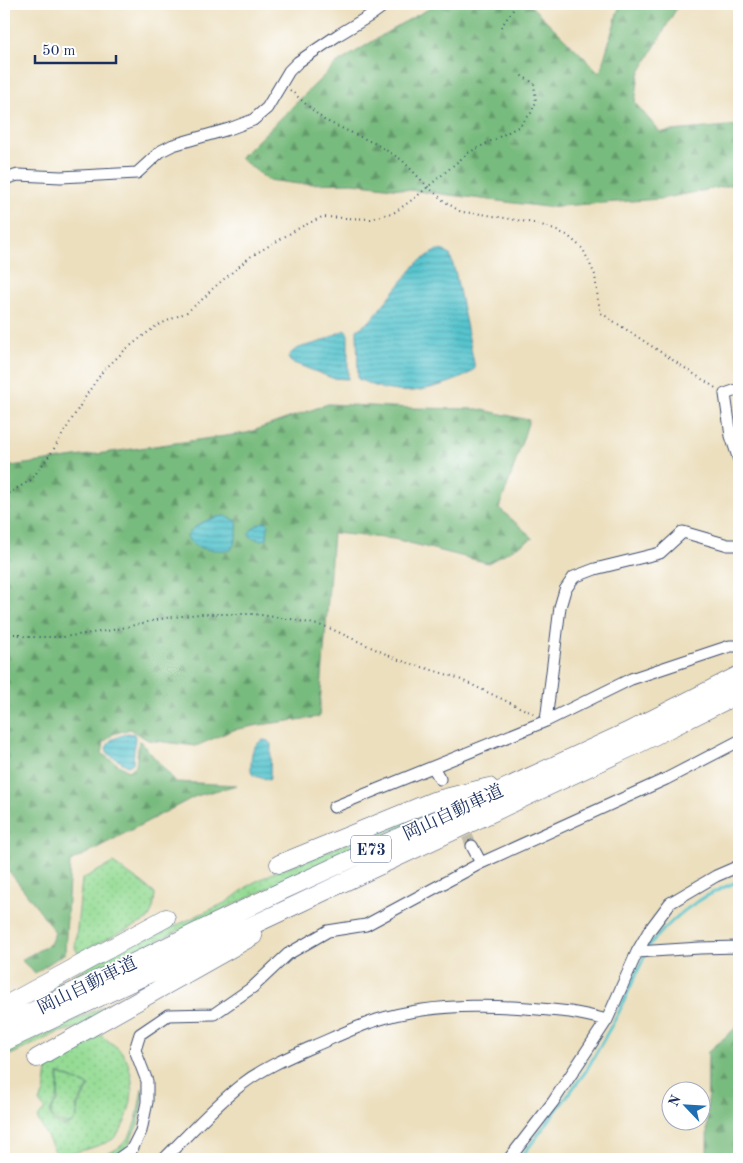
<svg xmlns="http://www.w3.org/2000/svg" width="743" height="1163" font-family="'Old Standard TT','Noto Serif JP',serif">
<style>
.grass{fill:url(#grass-dots);stroke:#588579;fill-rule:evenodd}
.forest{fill:url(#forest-firs);stroke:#4a756e}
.water{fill:url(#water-rules);stroke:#397a96}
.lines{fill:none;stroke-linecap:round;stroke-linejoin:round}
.stream{stroke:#57c5ce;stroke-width:3}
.minor-tunnel{stroke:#c2bcab;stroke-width:11;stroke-dasharray:11 5.5;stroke-linecap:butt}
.minor-casing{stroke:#3a496c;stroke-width:13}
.highway-casing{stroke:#3a496c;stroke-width:19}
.path{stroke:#3a496c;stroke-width:2;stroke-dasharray:1 4;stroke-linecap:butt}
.minor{stroke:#fff;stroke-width:11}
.highway{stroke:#fff;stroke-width:18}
.labels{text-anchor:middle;stroke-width:4;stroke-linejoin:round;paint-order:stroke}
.shield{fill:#fff;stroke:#5f6d8e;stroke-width:1}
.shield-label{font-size:16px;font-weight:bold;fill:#1b2f5e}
.street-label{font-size:18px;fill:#1b2f5e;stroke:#fff}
</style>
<defs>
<pattern id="grass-dots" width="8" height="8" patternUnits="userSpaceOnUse" patternTransform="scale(1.25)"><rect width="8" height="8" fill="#95db94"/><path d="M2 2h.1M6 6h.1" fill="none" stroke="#80bc82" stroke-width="1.8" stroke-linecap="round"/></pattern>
<pattern id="forest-firs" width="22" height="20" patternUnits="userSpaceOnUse" patternTransform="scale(1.25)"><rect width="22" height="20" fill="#78bb7e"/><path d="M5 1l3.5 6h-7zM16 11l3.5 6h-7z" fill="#62986a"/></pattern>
<pattern id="water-rules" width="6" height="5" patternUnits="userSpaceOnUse" patternTransform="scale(1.25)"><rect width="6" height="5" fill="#57c5ce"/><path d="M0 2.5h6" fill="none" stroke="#47a0aa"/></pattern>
</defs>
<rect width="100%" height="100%" fill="#fff"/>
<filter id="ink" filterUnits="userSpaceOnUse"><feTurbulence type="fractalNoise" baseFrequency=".02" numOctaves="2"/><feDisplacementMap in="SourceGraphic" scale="10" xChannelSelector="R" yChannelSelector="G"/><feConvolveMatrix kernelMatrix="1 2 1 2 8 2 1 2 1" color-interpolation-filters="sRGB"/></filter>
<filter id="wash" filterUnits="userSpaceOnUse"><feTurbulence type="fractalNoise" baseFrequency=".0096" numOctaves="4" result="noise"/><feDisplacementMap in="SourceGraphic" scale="20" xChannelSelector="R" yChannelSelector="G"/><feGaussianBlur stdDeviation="1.12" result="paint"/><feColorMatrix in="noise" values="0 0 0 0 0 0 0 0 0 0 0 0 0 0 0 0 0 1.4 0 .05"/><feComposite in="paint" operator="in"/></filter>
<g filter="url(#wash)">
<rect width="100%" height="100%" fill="#ecdfbe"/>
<path class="grass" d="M 465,797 L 226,908 L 113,962 L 11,1010 L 133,941 L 158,934 L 227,902 L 251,884 L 275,872 Z
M 113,863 L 143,884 L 155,894 C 154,904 153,913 147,920 L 78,953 L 75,948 L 82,879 Z
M 154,983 L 83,1026 L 57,1033 L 4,1058 L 4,1053 Z
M 97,1033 C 105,1039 119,1047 124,1055 C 129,1063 133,1079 132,1089 C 132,1103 125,1130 113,1139 C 103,1146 71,1153 58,1157 L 37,1118 L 45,1109 L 39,1102 L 44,1093 L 48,1062 ZM 58,1073 L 90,1086 L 77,1107 C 80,1119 68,1132 56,1123 C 43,1113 56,1105 57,1098 C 59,1090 58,1081 58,1073 Z
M 59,1074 L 89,1086 L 76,1106 C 85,1138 33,1122 58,1101 Z
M 142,1088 L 143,1093 L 138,1124 L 129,1143 L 123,1150 L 110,1159 L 86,1159 C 95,1157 104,1155 113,1151 C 136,1140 138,1111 142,1088 Z"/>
<path class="forest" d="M 438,4 L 529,4 L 600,73 L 620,4 L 679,4 L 639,74 L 635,103 L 660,132 L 739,125 L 739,177 L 732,185 L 660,199 L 546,207 L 353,183 L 299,184 L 268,180 L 240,158 L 336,64 L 399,25 Z
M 328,404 L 412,408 L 478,409 L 529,420 L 512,473 L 499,508 L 533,538 L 488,563 L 394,539 L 333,533 L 319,717 L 259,725 L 233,730 L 196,746 L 148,740 L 130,729 L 113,734 L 104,742 L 102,754 L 128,771 L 136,766 L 139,740 L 176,782 L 237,785 L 196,796 L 70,862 L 65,953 L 35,973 L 21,960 L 50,944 L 55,933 L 41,912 L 4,865 L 4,467 L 247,433 Z
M 739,1025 L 739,1159 L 707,1159 L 708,1052 Z"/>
<path class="water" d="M 437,250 L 444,251 L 450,255 L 456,275 L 475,368 C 469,379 424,391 411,391 C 404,392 397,391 391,390 C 380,389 368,383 358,379 L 357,330 L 370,321 L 417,263 Z
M 346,330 L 348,335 L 348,379 L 332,378 L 291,362 L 288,358 C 293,346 309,346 320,342 C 329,339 337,332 346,330 Z
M 224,516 L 237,521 C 238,530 236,542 231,550 C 217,550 192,552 187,536 C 194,524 210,518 224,516 Z
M 266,521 L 268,524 L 267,539 L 260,540 L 251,537 L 249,534 C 252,527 258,524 266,521 Z
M 127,733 L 134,734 L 135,737 L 133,763 L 128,766 L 108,754 L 106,748 L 111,740 Z
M 264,740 L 268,741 L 271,744 L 270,778 L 269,780 C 265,779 257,777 253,775 C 251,773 251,770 251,767 C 251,756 251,745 264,740 Z"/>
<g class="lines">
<path class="stream" d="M 648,948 L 650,944 C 664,929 679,913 697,902 C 710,893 724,887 739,881
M 520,1159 L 586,1071 L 618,1014 L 646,953"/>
</g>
</g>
<g filter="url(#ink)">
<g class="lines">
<path class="minor-tunnel" d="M 460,821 L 472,846"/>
<defs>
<path id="minor" d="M 4,179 L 18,175 L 61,177 L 137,173 L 161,151 L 173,145 L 229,129 L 253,120 L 267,108 L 289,71 L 298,62 L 338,35 L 371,15 L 386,4
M 739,389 L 725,394 L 731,436 L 739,460
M 546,721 L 560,607 L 565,590 L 574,577 L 595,569 L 660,553 L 683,532 L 728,545 L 739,545
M 433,767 L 440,779
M 334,807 L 546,721 L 631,679 L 730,646 L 739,646
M 472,846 L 481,863
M 637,952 L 700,948 L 739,947
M 118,1159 L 132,1149 L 141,1131 L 147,1102 L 147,1081 L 135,1050 L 140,1034 L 168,1015 L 214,1014 L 253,987 L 288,954 L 328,931 L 366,925 L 481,863 L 666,779 L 739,741
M 164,1159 C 189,1134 213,1107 241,1085 C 263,1068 289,1057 314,1046 C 335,1037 356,1027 377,1020 C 437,1001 508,1005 570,1012 C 582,1014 595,1017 607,1020
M 509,1159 L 553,1102 L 607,1020 L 637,952 L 649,931 L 670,903 L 716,876 L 739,866"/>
<path id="highway" d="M 279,864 L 433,801 L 489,787
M 4,1006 L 166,918
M 4,1025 L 284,890 L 627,732 L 739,675
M 4,1042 L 632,747 L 739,694
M 37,1058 L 253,936"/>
</defs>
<use href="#minor" class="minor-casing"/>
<use href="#highway" class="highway-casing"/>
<path class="path" d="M 501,27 L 517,4
M 290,90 L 324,120 L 376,144 L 402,160 L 429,188 L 444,201 L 461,212 L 482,214 L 539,224 L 567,235 L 583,249 L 595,275 L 598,300 L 601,313 L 717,389
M 4,496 L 31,480 L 52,452 L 89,391 L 103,371 L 125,350 L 156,326 L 187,312 L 205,297 L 210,291 L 250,257 L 301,227 L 322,217 L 371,219 L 395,212 L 416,197 L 468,153 L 520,126 L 531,113 L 536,102 L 534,83 L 520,75
M 4,634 L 16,634 L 27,637 L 63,637 L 113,630 L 165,618 L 199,614 L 255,614 L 287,619 L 291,619 L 327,627 L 399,660 L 455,677 L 534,714"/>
<use href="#minor" class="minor"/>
<use href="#highway" class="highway"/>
</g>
</g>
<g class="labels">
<rect class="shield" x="351" y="835.5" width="40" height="27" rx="4"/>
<g class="shield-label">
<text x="371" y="855">E73</text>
</g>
<g class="street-label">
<text transform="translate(453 812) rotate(-25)" y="6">岡山自動車道</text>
<text transform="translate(87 985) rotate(-26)" y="6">岡山自動車道</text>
</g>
</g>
<rect width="743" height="1163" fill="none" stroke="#fff" stroke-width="20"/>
<g transform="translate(686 1106) rotate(295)"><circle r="24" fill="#ffffff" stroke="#a4acbf"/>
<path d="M0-4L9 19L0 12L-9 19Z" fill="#1f6fb2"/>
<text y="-8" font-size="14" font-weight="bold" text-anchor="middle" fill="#1b2f5e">N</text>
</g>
<path d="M35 55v8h81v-8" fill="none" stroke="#1b2f5e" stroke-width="2.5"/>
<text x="42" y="55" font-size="15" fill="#1b2f5e" stroke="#ffffff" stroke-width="4" paint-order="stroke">50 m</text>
</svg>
